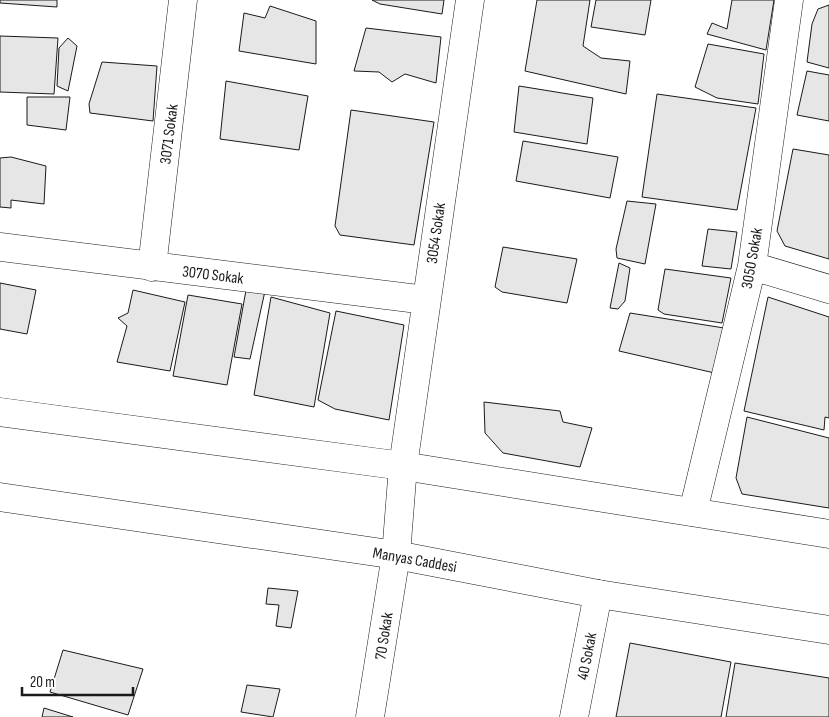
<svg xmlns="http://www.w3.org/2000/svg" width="829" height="717" font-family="'Sofia Sans Condensed',sans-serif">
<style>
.building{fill:#e6e6e6;stroke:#1a1a1a}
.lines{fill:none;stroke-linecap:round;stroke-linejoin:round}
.street-casing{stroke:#1a1a1a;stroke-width:29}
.secondary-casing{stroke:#1a1a1a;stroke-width:29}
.street{stroke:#fff;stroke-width:28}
.secondary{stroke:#fff;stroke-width:28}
.labels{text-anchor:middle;stroke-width:4;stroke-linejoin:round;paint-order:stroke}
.street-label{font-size:16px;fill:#1a1a1a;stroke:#fff}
</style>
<rect width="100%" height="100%" fill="#fff"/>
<path class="building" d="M 0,0 L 57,0 L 57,7 L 0,3 Z
M 372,0 L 444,0 L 442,14 L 380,4 Z
M 537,0 L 590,0 L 583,46 L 601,58 L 630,61 L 626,94 L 525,71 Z
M 596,0 L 651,0 L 645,35 L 591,27 Z
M 732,0 L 774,0 L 766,50 L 707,34 L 712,23 L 727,29 Z
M 829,5 L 829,68 L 807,62 L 812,24 L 818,9 Z
M 270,6 L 316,21 L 316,64 L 239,51 L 244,13 L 265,18 Z
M 366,28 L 441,37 L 436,83 L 405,74 L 392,82 L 379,72 L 354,71 Z
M 0,36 L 58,38 L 54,94 L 0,92 Z
M 68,38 L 77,46 L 68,91 L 57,86 L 59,48 Z
M 708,44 L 764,54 L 758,104 L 717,98 L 695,87 Z
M 102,62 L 157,66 L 153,121 L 90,113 L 89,104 Z
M 807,71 L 829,75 L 829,121 L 797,115 Z
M 226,81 L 308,96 L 299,150 L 220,139 Z
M 519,86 L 593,98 L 587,144 L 514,132 Z
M 657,94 L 756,108 L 737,210 L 642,197 Z
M 27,97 L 70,97 L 66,130 L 27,125 Z
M 351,110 L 434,122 L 414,245 L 340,235 L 335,226 Z
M 523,141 L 618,157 L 610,198 L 516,181 Z
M 793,149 L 829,155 L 829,259 L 785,246 L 777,231 Z
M 11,157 L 46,166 L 44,204 L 11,200 L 11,208 L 0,207 L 0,158 Z
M 627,201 L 656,204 L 645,264 L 617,258 L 616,249 Z
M 708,229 L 737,232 L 731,269 L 702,266 Z
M 503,247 L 577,259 L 567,303 L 502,292 L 495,287 Z
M 619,263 L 630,268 L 625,301 L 618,309 L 610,308 Z
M 665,269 L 731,278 L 722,323 L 664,314 L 658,310 Z
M 248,279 L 265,291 L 250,359 L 234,357 Z
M 0,283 L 36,290 L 27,334 L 0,329 Z
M 133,290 L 185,302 L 170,371 L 117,362 L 127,326 L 118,318 L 128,313 Z
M 188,295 L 242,304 L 227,385 L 173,376 Z
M 271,297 L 330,313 L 314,407 L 254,395 Z
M 768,297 L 829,317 L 829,418 L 825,417 L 824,430 L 744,411 Z
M 336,311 L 404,325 L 389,420 L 335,409 L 318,400 Z
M 630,313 L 724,328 L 719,374 L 619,351 Z
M 484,402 L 560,411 L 563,422 L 592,428 L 580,467 L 503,453 L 485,433 Z
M 747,417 L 829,438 L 829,508 L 742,494 L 736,478 Z
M 268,588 L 298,591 L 291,628 L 276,626 L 279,605 L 266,604 Z
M 630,643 L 731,662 L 721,717 L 616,717 Z
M 63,650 L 143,669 L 128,715 L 50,692 Z
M 735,663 L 829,678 L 829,717 L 726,717 Z
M 247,685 L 280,689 L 273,717 L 241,712 Z
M 44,708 L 73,717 L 42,717 Z"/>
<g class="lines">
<defs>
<path id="street" d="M 0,247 L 426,300
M 752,266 L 829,289
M 152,267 L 183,0
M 693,512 L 752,266 L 789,0
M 370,717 L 396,555 L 403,466 L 470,0
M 574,717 L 598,594"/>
<path id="secondary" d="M 0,412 L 403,466 L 829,534
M 0,497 L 396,555 L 598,594 L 829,630"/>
</defs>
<use href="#street" class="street-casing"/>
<use href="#secondary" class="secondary-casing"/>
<use href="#street" class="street"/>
<use href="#secondary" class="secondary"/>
</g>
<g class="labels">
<g class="street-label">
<text transform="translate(168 134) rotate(-83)" y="6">3071 Sokak</text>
<text transform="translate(435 233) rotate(-82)" y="6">3054 Sokak</text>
<text transform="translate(751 258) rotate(-80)" y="6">3050 Sokak</text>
<text transform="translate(213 274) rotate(7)" y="6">3070 Sokak</text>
<text transform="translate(415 559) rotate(10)" y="6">Manyas Caddesi</text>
<text transform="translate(383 636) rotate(-81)" y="6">70 Sokak</text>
<text transform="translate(586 656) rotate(-79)" y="6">40 Sokak</text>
</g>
</g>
<path d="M22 687v8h111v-8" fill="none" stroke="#1a1a1a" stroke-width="2.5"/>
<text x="30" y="687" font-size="15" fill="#1a1a1a" stroke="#ffffff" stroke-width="4" paint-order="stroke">20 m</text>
</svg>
